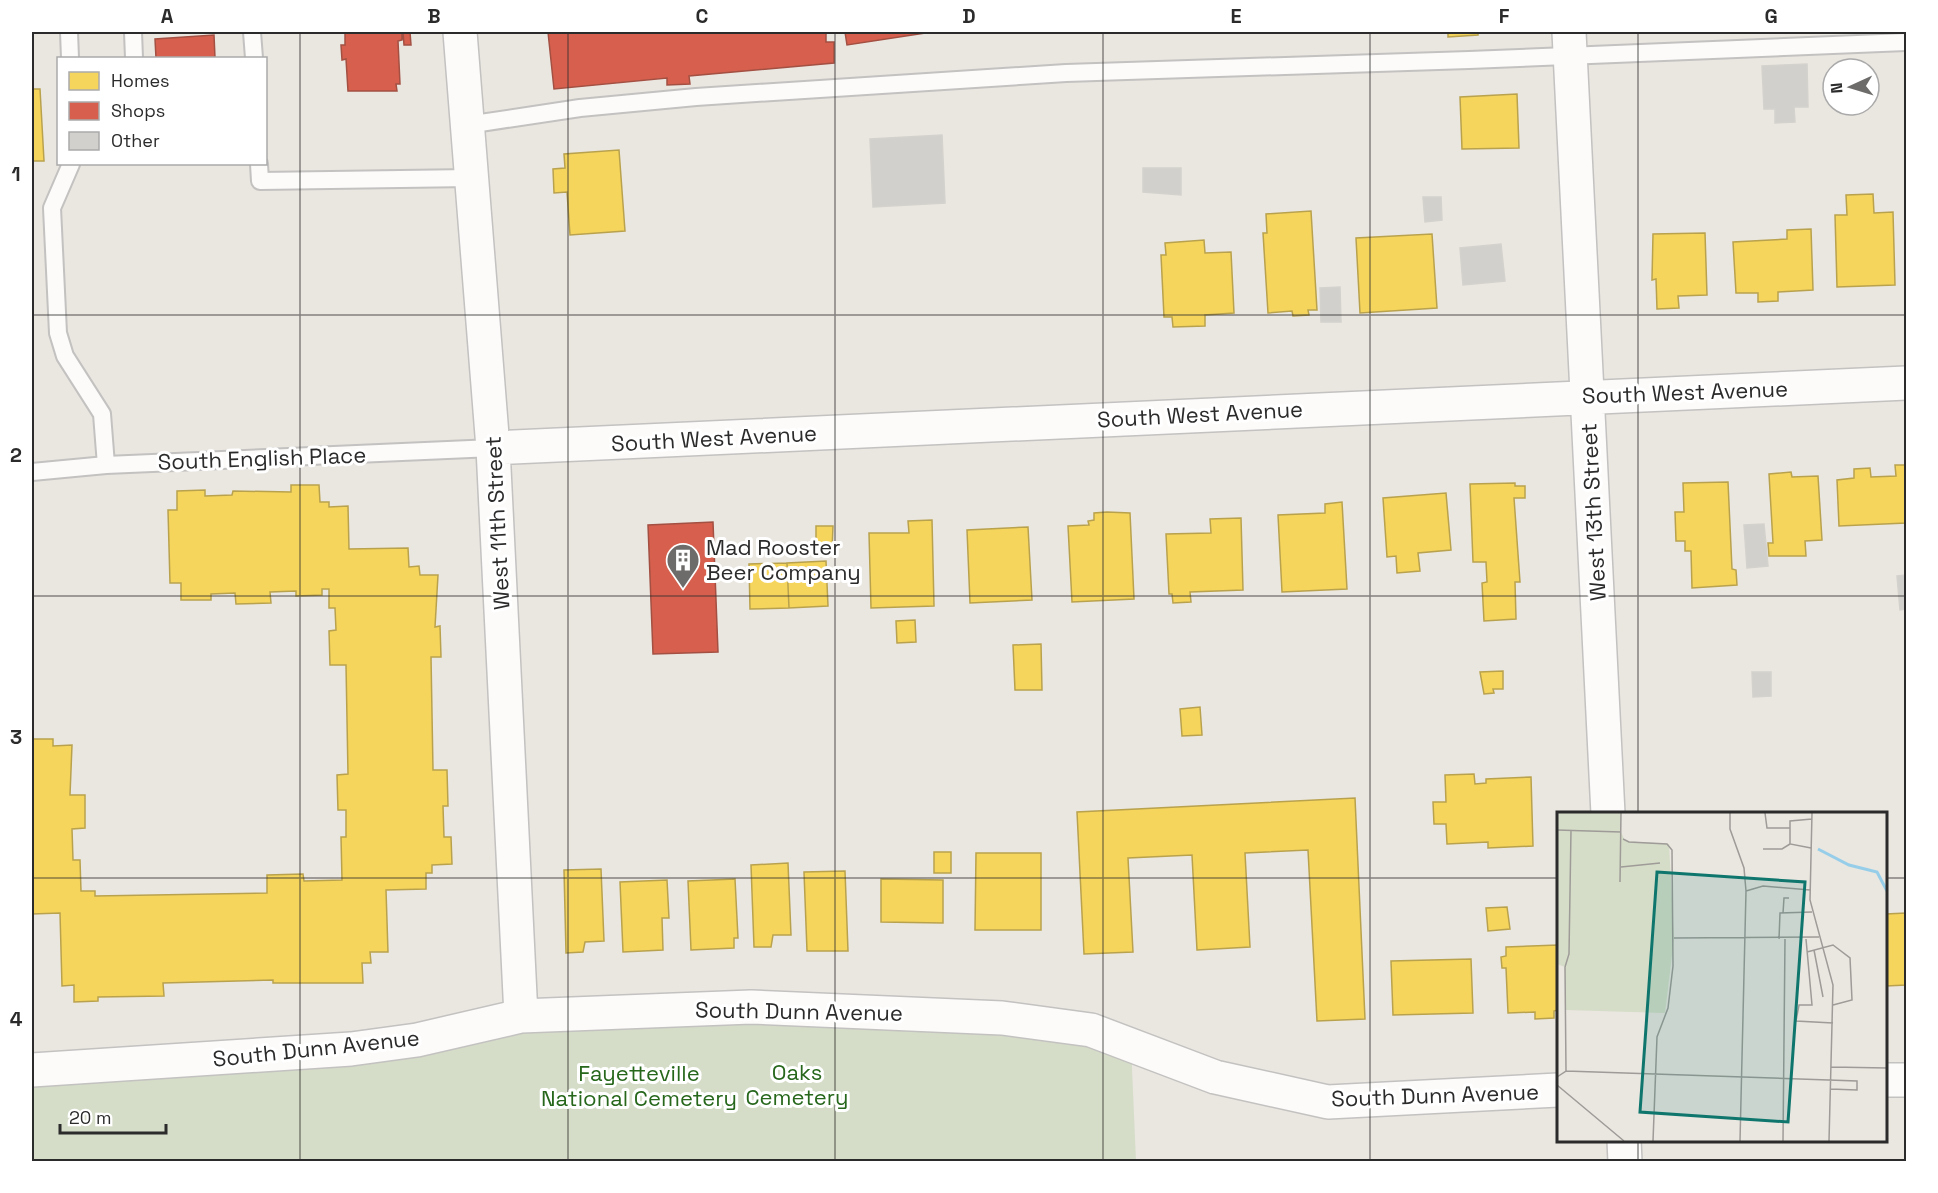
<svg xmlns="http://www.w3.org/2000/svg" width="1938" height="1193" font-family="'Space Grotesk',sans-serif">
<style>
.cemetery{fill:#d5ddc8}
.homes{fill:#f6d55c;stroke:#b9a24d;stroke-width:1.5}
.shops{fill:#d6604d;stroke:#a35043;stroke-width:1.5}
.building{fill:#d2d0cc;stroke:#d4d2cd;stroke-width:1.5}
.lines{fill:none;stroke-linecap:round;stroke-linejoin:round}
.service-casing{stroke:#c3c2c1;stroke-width:20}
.minor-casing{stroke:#c3c2c1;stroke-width:36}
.service{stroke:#fcfbfa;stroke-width:16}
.minor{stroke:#fcfbfa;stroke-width:33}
.grid{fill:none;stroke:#2b2b2b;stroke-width:1.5;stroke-opacity:0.55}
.labels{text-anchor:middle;stroke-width:6;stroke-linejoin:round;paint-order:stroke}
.street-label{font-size:22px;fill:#2b2b2b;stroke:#fff}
.poi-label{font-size:22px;fill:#2b2b2b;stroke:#fff;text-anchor:start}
.park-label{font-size:22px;fill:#26671b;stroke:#fff}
.inset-river{fill:none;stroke:#96cee9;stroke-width:3}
.inset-road{fill:none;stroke:#9e9b98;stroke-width:1.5}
.view{fill:#0f766e;fill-opacity:0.15;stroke:#0f766e;stroke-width:3}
.inset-edge{fill:none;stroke:#2b2b2b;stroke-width:3}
.neatline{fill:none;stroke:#2b2b2b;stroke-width:2}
.grid-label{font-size:20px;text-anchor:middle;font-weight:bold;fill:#2b2b2b}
</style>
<rect width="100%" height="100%" fill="#eae6e0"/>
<path class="cemetery" d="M 751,1007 L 1131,1045 L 1136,1161 L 32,1162 L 32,1070 Z"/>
<path class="homes" d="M 1448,32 L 1478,32 L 1478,35 L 1448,37 Z
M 32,89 L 40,89 L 44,161 L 32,161 Z
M 1517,94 L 1519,148 L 1462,149 L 1460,97 Z
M 619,150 L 625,231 L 570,235 L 567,192 L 554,193 L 553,169 L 565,168 L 564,154 Z
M 1873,194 L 1874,213 L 1893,212 L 1895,285 L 1837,287 L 1835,215 L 1847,215 L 1846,195 Z
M 1311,211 L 1317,310 L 1308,310 L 1309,315 L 1293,316 L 1292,311 L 1268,313 L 1263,233 L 1267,233 L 1266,214 Z
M 1811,229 L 1813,290 L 1778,292 L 1778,301 L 1758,302 L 1758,293 L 1736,293 L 1733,242 L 1787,239 L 1787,230 Z
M 1705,233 L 1707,295 L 1678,296 L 1679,308 L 1657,309 L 1656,279 L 1652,280 L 1653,234 Z
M 1432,234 L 1437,308 L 1360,313 L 1356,238 Z
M 1204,240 L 1205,253 L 1231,252 L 1234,313 L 1205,315 L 1205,326 L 1173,327 L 1172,317 L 1164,317 L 1161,255 L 1166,255 L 1165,243 Z
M 1895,465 L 1906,465 L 1906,523 L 1839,526 L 1837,480 L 1854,478 L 1854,469 L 1870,468 L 1871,477 L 1896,476 Z
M 1791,472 L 1792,477 L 1818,476 L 1822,540 L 1805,541 L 1806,556 L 1769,556 L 1768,543 L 1773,543 L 1769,474 Z
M 1728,482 L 1732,569 L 1736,570 L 1737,585 L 1692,588 L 1691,551 L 1685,551 L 1685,541 L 1676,541 L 1675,512 L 1684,512 L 1683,483 Z
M 1515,483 L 1515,486 L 1525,486 L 1525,498 L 1514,498 L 1520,582 L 1515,582 L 1516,619 L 1484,621 L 1482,583 L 1487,582 L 1486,562 L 1473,562 L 1470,484 Z
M 291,485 L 319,485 L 320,502 L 329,502 L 329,507 L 348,506 L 349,549 L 408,548 L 409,567 L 419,566 L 420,575 L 438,575 L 435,627 L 440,626 L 441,657 L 431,657 L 433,770 L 447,770 L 448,806 L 443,806 L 444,837 L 451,837 L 452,864 L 432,865 L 432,873 L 426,873 L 426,889 L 386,890 L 388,952 L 370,952 L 371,963 L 362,963 L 363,983 L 273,983 L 273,980 L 163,983 L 164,996 L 98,997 L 98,1001 L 74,1002 L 74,985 L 62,986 L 60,913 L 32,914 L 32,739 L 53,739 L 53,746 L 72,745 L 70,795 L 85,795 L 85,828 L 72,829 L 73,860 L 80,860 L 81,891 L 95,891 L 95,896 L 267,893 L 267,875 L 303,874 L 304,881 L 342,880 L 341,837 L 346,837 L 346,810 L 338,810 L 337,775 L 348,774 L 346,665 L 330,665 L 329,631 L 336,630 L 335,608 L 329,608 L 329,589 L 322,589 L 322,595 L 296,596 L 296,591 L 270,592 L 271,603 L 236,604 L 235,593 L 211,594 L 211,600 L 181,600 L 181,583 L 170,583 L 168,510 L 177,510 L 177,491 L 205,490 L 205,496 L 232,495 L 233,491 L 291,492 Z
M 1446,493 L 1451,550 L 1418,553 L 1420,571 L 1397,573 L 1396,556 L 1387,557 L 1383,498 Z
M 1342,502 L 1347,589 L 1282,592 L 1278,515 L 1325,513 L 1325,504 Z
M 1107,512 L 1130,513 L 1134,599 L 1072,602 L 1068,526 L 1089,525 L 1088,521 L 1094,520 L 1094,513 Z
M 1241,518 L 1243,590 L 1190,592 L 1191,602 L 1173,603 L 1172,594 L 1169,594 L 1166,534 L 1211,533 L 1210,519 Z
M 932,520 L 934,606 L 871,608 L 869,533 L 909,533 L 908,521 Z
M 816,526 L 833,526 L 832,550 L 816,550 Z
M 1028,527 L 1032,600 L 970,603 L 967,530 Z
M 826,561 L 828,606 L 789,608 L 787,563 Z
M 787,563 L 789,608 L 750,609 L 749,564 Z
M 915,620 L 916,642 L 897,643 L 896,621 Z
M 1041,644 L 1042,690 L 1015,690 L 1013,645 Z
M 1503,671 L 1503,689 L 1493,689 L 1494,693 L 1484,694 L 1480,672 Z
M 1200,707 L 1202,735 L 1182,736 L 1180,709 Z
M 1474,774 L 1475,784 L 1486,783 L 1486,779 L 1531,777 L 1533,846 L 1488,848 L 1488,842 L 1447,844 L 1446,824 L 1434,824 L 1433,802 L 1446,802 L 1445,775 Z
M 1355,798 L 1365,1019 L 1317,1021 L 1308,850 L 1245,853 L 1250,947 L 1197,950 L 1192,855 L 1128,858 L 1133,952 L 1084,954 L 1077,812 Z
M 934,852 L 951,852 L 951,873 L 934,873 Z
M 976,853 L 1041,853 L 1041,930 L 975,930 Z
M 788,863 L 791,935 L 773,935 L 771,947 L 754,947 L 751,865 Z
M 601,869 L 604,941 L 585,942 L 583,952 L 566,953 L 564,870 Z
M 845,871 L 848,951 L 807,951 L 804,872 Z
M 735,879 L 738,938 L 734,938 L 734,948 L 691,950 L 688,881 Z
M 881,879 L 943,880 L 943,923 L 881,922 Z
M 667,880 L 669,918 L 662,918 L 663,950 L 623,952 L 620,882 Z
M 1507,907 L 1510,929 L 1488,931 L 1486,908 Z
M 1906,913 L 1906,985 L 1886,986 L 1886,914 Z
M 1558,945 L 1558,1010 L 1554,1011 L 1554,1018 L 1535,1019 L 1535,1012 L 1508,1013 L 1506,968 L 1502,968 L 1501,957 L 1506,956 L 1506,947 Z
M 1471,959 L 1473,1013 L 1393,1015 L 1391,961 Z"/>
<path class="shops" d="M 345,32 L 402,32 L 402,40 L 398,41 L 400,84 L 396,84 L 397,91 L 348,91 L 346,59 L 342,60 L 341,45 L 345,45 Z
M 403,32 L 410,32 L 411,45 L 404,45 Z
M 548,32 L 826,32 L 826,42 L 834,42 L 834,63 L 689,76 L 690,84 L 667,85 L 667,78 L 554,89 Z
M 845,32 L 932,32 L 847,45 Z
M 214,35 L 215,58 L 156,58 L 155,39 Z
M 713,522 L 718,652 L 653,654 L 648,525 Z"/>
<path class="building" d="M 1807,64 L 1808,107 L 1794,107 L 1795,122 L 1775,123 L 1775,109 L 1764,109 L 1762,66 Z
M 942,135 L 945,203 L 873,207 L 870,139 Z
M 1143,168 L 1181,168 L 1181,195 L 1143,192 Z
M 1423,197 L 1441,197 L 1442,220 L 1425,222 Z
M 1501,244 L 1505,281 L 1463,285 L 1460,248 Z
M 1340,287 L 1341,322 L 1321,322 L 1320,288 Z
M 1764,524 L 1768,566 L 1747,568 L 1744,525 Z
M 1906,575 L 1906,609 L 1900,610 L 1897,576 Z
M 1752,672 L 1771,672 L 1771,696 L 1753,697 Z"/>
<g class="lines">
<defs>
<path id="service" d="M 69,32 L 70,58
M 133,32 L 134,58
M 252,32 L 254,58
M 467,125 L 580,108 L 696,97 L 1066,73 L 1469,60 L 1906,42
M 71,164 L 52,208 L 58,333 L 65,356 L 102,414 L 106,465
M 259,164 L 260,181 L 471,178
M 32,472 L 106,465 L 493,448"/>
<path id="minor" d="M 460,32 L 493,448 L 521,1016
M 1569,32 L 1608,814
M 493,448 L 1906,383
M 32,1070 L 351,1049 L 417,1040 L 521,1016 L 751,1007 L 1002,1018 L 1091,1030 L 1215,1077 L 1328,1102 L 1558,1090
M 1886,1080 L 1906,1080
M 1624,1140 L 1625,1162"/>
</defs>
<use href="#service" class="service-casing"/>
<use href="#minor" class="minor-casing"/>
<use href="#service" class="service"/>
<use href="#minor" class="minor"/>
</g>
<path class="grid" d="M 300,32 L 300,1162M 568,32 L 568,1162M 835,32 L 835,1162M 1103,32 L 1103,1162M 1370,32 L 1370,1162M 1638,32 L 1638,814M 32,315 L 1906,315M 32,596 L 1906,596M 32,878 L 1558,878M 1886,878 L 1906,878M 1638,1140 L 1638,1162"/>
<defs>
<symbol id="building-pin" viewBox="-11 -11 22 30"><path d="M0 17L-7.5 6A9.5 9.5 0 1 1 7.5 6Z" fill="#6e6c6a" stroke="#fff"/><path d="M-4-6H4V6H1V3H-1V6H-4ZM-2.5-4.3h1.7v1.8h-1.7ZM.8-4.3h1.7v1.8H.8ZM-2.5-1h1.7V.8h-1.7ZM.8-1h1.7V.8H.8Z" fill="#fff"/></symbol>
</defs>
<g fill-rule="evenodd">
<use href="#building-pin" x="664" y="541" width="38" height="52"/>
</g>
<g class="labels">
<g class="street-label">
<text transform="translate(1685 392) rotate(-2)" y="8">South West Avenue</text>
<text transform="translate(1200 414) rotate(-3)" y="8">South West Avenue</text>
<text transform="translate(714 438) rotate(-3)" y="8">South West Avenue</text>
<text transform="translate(262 458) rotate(-2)" y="8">South English Place</text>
<text transform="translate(1593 512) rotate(-93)" y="8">West 13th Street</text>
<text transform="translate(497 523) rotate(-93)" y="8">West 11th Street</text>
<text transform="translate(799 1011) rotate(1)" y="8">South Dunn Avenue</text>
<text transform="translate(316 1048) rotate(-6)" y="8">South Dunn Avenue</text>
<text transform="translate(1435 1095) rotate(-2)" y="8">South Dunn Avenue</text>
</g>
<g class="poi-label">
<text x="706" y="555">Mad Rooster<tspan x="706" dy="25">Beer Company</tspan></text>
</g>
<g class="park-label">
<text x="797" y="1080">Oaks<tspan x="797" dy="25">Cemetery</tspan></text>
<text x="639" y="1081">Fayetteville<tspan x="639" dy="25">National Cemetery</tspan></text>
</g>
</g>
<g transform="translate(1557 812)">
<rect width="330" height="330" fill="#eae6e0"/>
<path d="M 0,1 L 64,1 L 64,20 L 68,29 L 112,32 L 117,126 L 108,201 L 9,198 L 8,155 L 0,152 Z" fill="#d5ddc8"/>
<path class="inset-river" d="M 261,37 L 292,53 L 320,60 L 330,79"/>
<path class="inset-road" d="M 173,1 L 173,17 L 187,56 L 189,79 L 183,329M 208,1 L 210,16 L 233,16M 255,1 L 253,88 L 276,173 L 272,329M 0,18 L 64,20M 66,27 L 72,30 L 110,32 L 115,38 L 116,154 L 111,196 L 100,225 L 96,329M 254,36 L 233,32 L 233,9 L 255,7M 206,37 L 225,37 L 233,32M 64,55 L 103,51M 63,70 L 64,1M 189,79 L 206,74 L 253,78M 226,101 L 227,86 L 232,86M 117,126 L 262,125M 222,127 L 223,101 L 255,100M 249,127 L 255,193 L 242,193 L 239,209 L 276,211M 257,138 L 266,185M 250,140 L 276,133 L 293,146 L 295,188 L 276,193M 8,155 L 12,142 L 14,18M 274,255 L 330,256M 9,259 L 300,269 L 300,278 L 273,277M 0,265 L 9,259 L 8,155M 0,273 L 67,329M 226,329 L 228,127"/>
<path class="view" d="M 100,60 L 248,70 L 231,310 L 83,300 Z"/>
<rect width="330" height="330" class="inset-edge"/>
</g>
<rect width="1938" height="1193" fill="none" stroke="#ffffff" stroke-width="66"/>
<rect x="57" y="57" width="210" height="108" fill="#ffffff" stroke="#aaaaaa" stroke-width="1.5"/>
<rect x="69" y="72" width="30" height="18" fill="#f6d55c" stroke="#aaaaaa" stroke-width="1.5"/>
<text x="111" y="87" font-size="18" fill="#2b2b2b">Homes</text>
<rect x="69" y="102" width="30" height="18" fill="#d6604d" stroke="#aaaaaa" stroke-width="1.5"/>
<text x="111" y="117" font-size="18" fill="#2b2b2b">Shops</text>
<rect x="69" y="132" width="30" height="18" fill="#d2d0cc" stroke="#aaaaaa" stroke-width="1.5"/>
<text x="111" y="147" font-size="18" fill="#2b2b2b">Other</text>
<g transform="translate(1851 87) rotate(266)"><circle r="28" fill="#ffffff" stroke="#aaaaaa" stroke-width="1.5"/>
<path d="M0-4.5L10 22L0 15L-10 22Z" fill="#6e6c6a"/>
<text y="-9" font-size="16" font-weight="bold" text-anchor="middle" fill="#2b2b2b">N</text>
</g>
<path d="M60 1124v9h106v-9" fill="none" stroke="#2b2b2b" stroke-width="3"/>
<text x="69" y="1124" font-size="18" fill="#2b2b2b" stroke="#ffffff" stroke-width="4.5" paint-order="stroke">20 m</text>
<rect x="33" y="33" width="1872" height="1127" class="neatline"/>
<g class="grid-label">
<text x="167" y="23">A</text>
<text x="434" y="23">B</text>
<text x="702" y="23">C</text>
<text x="969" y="23">D</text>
<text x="1236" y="23">E</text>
<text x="1504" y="23">F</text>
<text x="1771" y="23">G</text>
<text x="16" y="181">1</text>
<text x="16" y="462">2</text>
<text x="16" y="744">3</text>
<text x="16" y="1026">4</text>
</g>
</svg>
